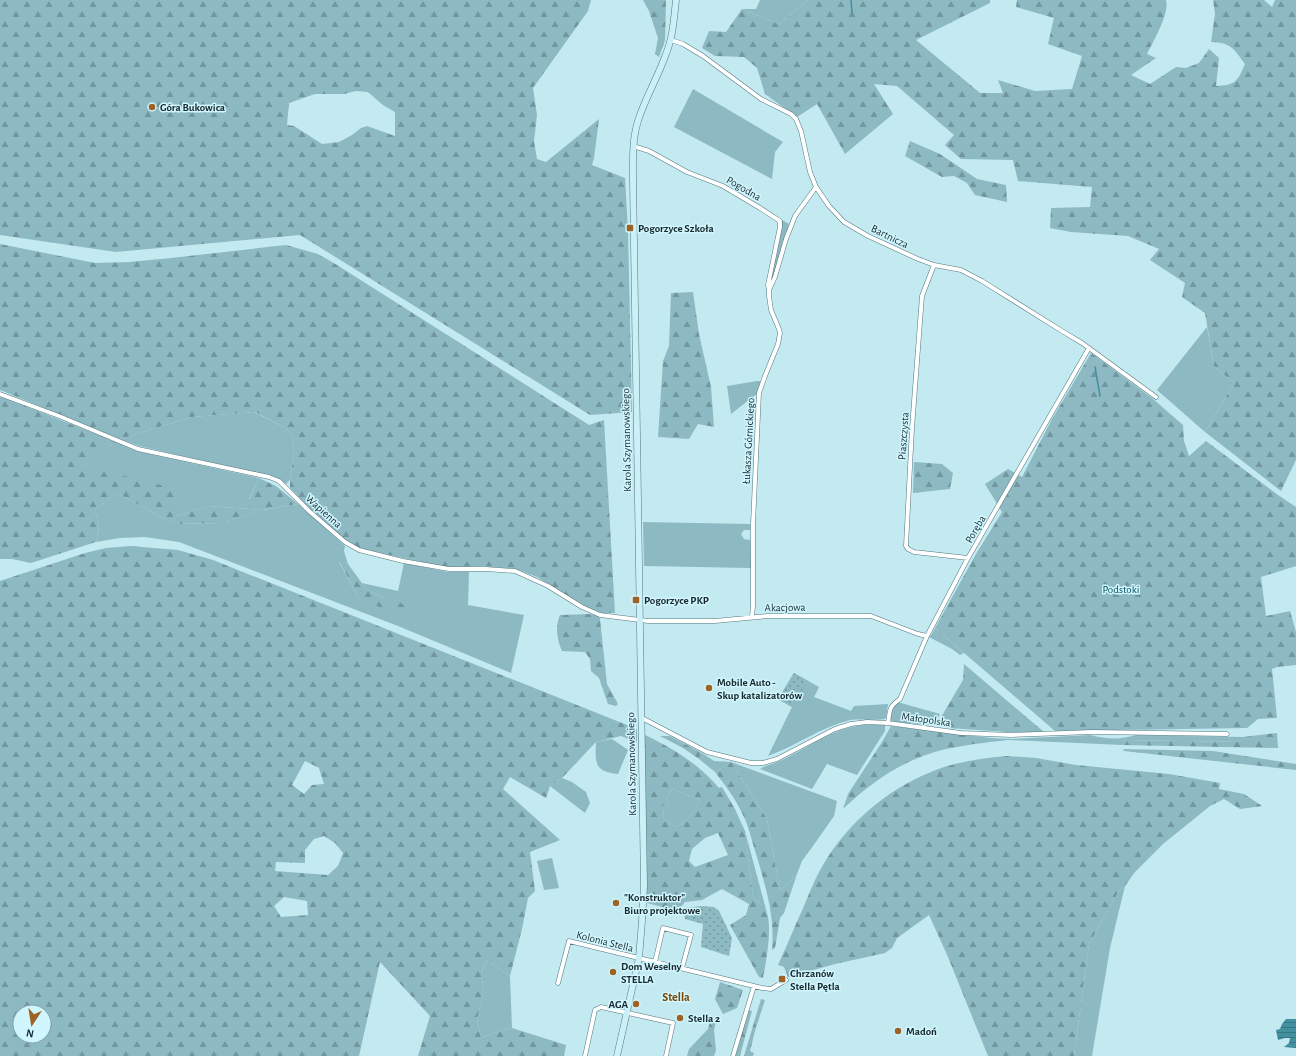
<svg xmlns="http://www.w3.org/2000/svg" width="1296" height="1056" font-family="'Alegreya Sans',sans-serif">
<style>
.grass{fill:#8db9c3}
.forest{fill:url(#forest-firs);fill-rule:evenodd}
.garden{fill:url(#garden-dots)}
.water{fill:url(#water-rules)}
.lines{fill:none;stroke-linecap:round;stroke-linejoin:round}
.stream{stroke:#4390a0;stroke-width:1.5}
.street-casing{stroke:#54777f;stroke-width:5}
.secondary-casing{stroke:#54777f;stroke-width:7}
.street{stroke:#fff;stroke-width:4}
.secondary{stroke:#cbf0f8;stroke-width:6}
.poi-dot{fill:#9e6324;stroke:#d0f6ff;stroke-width:1.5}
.labels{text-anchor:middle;stroke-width:3;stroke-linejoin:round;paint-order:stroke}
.poi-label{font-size:11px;font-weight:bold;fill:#1a292c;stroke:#d0f6ff;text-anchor:start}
.street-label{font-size:11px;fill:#1a292c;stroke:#d0f6ff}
.park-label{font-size:11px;fill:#014b57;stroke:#d0f6ff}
.neighbourhood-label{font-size:12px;font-weight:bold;fill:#794502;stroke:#d0f6ff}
</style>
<defs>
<pattern id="forest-firs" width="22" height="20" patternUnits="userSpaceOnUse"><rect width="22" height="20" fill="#8db9c3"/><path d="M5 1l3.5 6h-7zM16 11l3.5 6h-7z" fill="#72969f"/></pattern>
<pattern id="garden-dots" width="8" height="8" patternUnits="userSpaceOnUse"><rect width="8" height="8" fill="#8db9c3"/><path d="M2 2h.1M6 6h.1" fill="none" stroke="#72969f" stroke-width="1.8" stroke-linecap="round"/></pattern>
<pattern id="water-rules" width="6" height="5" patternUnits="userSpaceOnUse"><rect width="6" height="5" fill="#4390a0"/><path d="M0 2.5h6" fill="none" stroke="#377683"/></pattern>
</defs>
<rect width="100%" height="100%" fill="#c3e9f1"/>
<path class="grass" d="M 760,0 L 808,0 L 779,24 L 742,9 L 756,9 Z
M 693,89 L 783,142 L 775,152 L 772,179 L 674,127 Z
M 782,220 L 789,224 L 774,275 L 770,284 Z
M 1207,327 L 1214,366 L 1234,383 L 1205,432 L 1157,390 Z
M 757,381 L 760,381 L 761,383 L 758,393 L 731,414 L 727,386 Z
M 254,412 L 286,428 L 293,438 L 294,454 L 290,480 L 286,484 L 280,480 L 269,476 L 139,446 L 120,439 L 192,417 Z
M 116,442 L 136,451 L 259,478 L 249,499 L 263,510 L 298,504 L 345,546 L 344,551 L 348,564 L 339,562 L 359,598 L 385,599 L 367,590 L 362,583 L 398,591 L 404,563 L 448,572 L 469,572 L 468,605 L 524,615 L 511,673 L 398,626 L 179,542 L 145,537 L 120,538 L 96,542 L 99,527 L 95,510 L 117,493 L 174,524 L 222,523 L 261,510 L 208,506 L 176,516 L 83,466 Z
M 643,522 L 750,524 L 750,530 L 744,530 L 741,534 L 744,539 L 750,540 L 751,568 L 644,566 Z
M 935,628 L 964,653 L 960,655 L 952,649 L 929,637 L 932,634 Z
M 794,673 L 819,687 L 814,697 L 851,711 L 854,706 L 888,704 L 886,718 C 881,722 859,718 850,720 C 821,727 796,746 768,756 L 792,707 L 778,699 Z
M 898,703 L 901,703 L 940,714 L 934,725 L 892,722 L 890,719 C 891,712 892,708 898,703 Z
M 875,724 L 885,725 L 885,731 L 857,775 L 827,764 L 812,789 L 760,769 C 766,765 773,764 780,761 C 815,745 834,725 875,724 Z
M 1090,735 C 1106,739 1120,740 1136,735 L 1243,737 L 1243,742 L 1125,740 L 1122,745 L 1008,740 L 990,742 L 991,738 L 1011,739 Z
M 612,739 L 628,750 L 618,774 C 594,772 595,762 596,742 Z
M 702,753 L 714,761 L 731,762 L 837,801 L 834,816 L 813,846 L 802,861 L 797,874 L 780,891 L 767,819 L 731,762 L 715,772 L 699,759 Z
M 562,778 L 572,782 L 586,792 L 590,803 L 585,813 L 550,786 Z
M 672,789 L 700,800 L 687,821 L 676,827 L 664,820 L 663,806 Z
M 745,831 L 764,902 L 767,913 L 759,902 L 753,897 Z
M 552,858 L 559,888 L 544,890 L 537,861 Z
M 1125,886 L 1110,948 L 1092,1056 L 1074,1056 L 1089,944 L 1119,891 Z
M 486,960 L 510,976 L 512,1028 L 481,1037 L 477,1020 L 484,990 L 481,975 Z"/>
<path class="forest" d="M 0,0 L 591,0 L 588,11 L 533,88 L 537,115 L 534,141 L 537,159 L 546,162 L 599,119 L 594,158 L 592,165 L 625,178 L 628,231 L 632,412 L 590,415 L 300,235 L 116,252 L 0,235 ZM 356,91 L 368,92 L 383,105 L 395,112 L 395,136 L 367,126 L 361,128 L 352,135 L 339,142 L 322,144 L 294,126 L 287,125 L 289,103 L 315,94 L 344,94 Z
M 643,0 L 666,0 L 665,40 L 659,57 L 655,54 L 658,38 L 649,11 Z
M 808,0 L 990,0 L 990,3 L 916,40 L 980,93 L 1003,93 L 998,80 L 1035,91 L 1072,89 L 1082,56 L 1048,44 L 1054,18 L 1016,7 L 1017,0 L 1166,0 C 1170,13 1153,42 1147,54 L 1156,58 L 1131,75 L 1150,84 L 1176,67 L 1186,68 L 1199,63 L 1209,49 L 1219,58 L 1216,86 C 1236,85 1237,82 1245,64 C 1233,48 1232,43 1211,42 L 1215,14 L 1213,0 L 1264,0 L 1272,7 L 1275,0 L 1296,0 L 1296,460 L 1281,491 L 1205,432 L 1234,383 L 1214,366 L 1205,313 L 1182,297 L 1185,283 L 1150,260 L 1159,249 L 1128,236 L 1071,232 L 1050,228 L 1051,208 L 1090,207 L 1092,187 L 1018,181 L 1013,160 L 961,159 L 945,145 L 954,135 L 897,86 L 874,84 L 893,114 L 845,154 L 817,104 L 797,117 L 765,94 L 757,68 L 744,57 L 715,56 L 702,48 L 709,31 L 726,32 L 742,9 L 779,24 Z
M 910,141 L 940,154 L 977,179 L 1006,185 L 1007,202 L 975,195 L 967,183 L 954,176 L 942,177 L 905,156 Z
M 0,244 L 95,263 L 129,262 L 171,258 L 286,245 L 318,254 L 337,265 L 589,425 L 604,420 L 615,613 L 600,613 L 585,607 L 537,577 L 516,569 L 484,566 L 448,567 L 425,563 L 359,548 L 346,541 L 309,508 L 290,488 L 290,480 L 294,454 L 293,438 L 286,428 L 255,412 L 192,417 L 120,439 L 0,390 Z
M 693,292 L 699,334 L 711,387 L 714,427 L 698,424 L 689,439 L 658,437 L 663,361 L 669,346 L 671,293 Z
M 1091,353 L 1152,398 L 1183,425 L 1184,441 L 1189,456 L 1206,441 L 1278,495 L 1296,507 L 1296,566 L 1261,577 L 1266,616 L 1290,611 L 1296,632 L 1296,665 L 1277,667 L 1272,669 L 1277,718 L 1258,719 L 1247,728 L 1055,731 L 935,628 L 976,554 L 1002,512 L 985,484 L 1008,469 L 1022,477 L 1052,419 Z
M 0,396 L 116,442 L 84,466 L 181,490 L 176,516 L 208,506 L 262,510 L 249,500 L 259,478 L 276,486 L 298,504 L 262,510 L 222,523 L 174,524 L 117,493 L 95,510 L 99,527 L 96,542 L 31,563 L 12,559 L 0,559 Z
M 914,462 L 942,464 L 953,473 L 950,489 L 913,493 Z
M 130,546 L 178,550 L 213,560 L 637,729 L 637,742 L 621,736 L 596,742 L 562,778 L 550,786 L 546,798 L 510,777 L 503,789 L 560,840 L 530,852 L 535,891 L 528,898 L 522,929 L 510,976 L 486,960 L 481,975 L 484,990 L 477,1020 L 481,1037 L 512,1028 L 566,1045 L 564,1056 L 418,1056 L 430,1016 L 380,962 L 359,1056 L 0,1056 L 0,581 L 85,553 L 106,548 ZM 305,761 L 319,768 L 324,784 L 312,785 L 304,794 L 292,785 ZM 324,836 L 335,843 L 343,853 L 338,866 L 328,875 L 275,871 L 276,862 L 305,863 L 305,850 L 314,839 ZM 284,897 L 307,901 L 308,915 L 281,917 L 274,906 ZM 20,1012 L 44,1012 L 44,1036 L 20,1036 Z
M 339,561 L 348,564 L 367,590 L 385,599 L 391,597 L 409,608 L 409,615 L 402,617 L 359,598 Z
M 590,614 L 599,616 L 600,619 L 607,684 L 618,704 L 616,706 L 608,704 L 599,678 L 591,671 L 590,659 L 585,652 L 562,651 C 557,640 555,626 560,615 Z
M 964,664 L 1044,732 L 1007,732 L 949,728 L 940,719 L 963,680 Z
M 891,726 L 991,738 L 990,742 C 967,745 944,748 923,756 C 893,767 866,787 843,809 L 848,794 L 882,742 Z
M 1277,733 L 1278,748 L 1122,745 L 1125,740 L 1243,742 L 1243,737 Z
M 643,734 C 672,748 698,763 719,788 L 722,787 L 735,809 L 745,831 L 753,897 C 758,901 763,906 766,911 C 773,924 766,964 763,978 L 759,977 L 730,925 L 746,915 L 749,904 L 722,889 L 702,900 L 685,902 L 678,911 L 647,903 ZM 672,789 L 700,800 L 687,821 L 676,827 L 664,820 L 663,806 ZM 718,833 L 728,855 L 695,867 L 689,861 L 692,849 L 705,838 Z
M 660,736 L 670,736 L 702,753 L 699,759 L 683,748 Z
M 1123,749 L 1213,751 L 1296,764 L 1296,770 L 1124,751 Z
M 1007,756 L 1036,758 L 1076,765 L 1169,774 L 1220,783 L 1219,789 L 1244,794 L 1262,806 L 1240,809 L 1224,799 L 1210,806 L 1163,844 L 1135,872 L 1125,886 L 1119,891 L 1089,944 L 1074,1056 L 988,1056 L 948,957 L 929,915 L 897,938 L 892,948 L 885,953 L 835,964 L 788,977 L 784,967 L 778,965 C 787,945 795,926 804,906 C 810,892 815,878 823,865 C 850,819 894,784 944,767 C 964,761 985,758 1007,756 Z
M 731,762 L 767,819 L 780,891 L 797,874 L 784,913 L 780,918 L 775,948 L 772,950 C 775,916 766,889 757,857 C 752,842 749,826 742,813 C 735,798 725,785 715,772 Z
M 720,982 L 743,990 L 737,1008 L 723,1014 L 715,999 Z
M 761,999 L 765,1000 L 755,1031 L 750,1051 L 754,1053 L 753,1056 L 744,1056 Z
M 749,1010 L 752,1011 L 740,1056 L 735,1056 Z
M 711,1018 L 717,1018 L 714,1030 L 716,1050 L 714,1056 L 687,1056 L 689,1049 L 708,1029 Z"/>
<path class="garden" d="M 794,673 L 808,681 L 792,707 L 778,699 Z
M 702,906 L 714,907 L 719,911 L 732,938 L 729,956 L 701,947 L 703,924 L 685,919 L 684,908 Z"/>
<path class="water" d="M 1286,1019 L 1296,1019 L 1296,1048 L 1284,1047 L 1289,1043 L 1290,1038 L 1285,1038 L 1278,1040 L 1276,1030 L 1280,1029 L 1282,1024 Z"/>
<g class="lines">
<path class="stream" d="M 851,0 L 852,13
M 1095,367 L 1100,396"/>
<defs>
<path id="street" d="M 671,40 L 683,44 L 703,56 L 761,99 L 791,114 L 796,119 L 801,131 L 810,172 L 816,187 L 829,206 L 844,222 L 868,236 L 918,259 L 934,265 L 961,270 L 982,281 L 1062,331 L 1082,343 L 1156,397
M 633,146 L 649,151 L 687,172 L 723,186 L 760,208 L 780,221 L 780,227 L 768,285 L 769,290
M 934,265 L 922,296 L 912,428 L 906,546 L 908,549 L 914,552 L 968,558
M 0,394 L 59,416 L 138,449 L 269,477 L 279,481 L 309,511 L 345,542 L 359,550 L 403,561 L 449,569 L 486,569 L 515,571 L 548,586 L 582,607 L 600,615 L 648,621 L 715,621 L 768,616 L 871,616 L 918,634 L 927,636
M 752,617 L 753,606 L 753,524 L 759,393 L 765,376 L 778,344 L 780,333 L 779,329 L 771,310 L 769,296 L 769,290 L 775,277 L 786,239 L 795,216 L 816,187
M 641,719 L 644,719 L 707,752 L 751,763 L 763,763 L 777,759 L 835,729 L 851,724 L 867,722 L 888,723 L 961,733 L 1011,735 L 1092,732 L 1227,734
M 888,723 C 890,709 889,707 900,699 L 927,636 L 968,558 L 1089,348
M 655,962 L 663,928 L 691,935 L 682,968
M 558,983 L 569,941 L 762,988 L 771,989 L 786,980
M 585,1056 L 595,1010 L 601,1007 L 673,1023 L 666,1056
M 733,1056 L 754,986"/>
<path id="secondary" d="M 617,1056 L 639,958 L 642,921 L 644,886 L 633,179 C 633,160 632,140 638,121 C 645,98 658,77 666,54 C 673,37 674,18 676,0"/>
</defs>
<use href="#street" class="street-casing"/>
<use href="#secondary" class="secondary-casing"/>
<use href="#street" class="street"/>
<use href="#secondary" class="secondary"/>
</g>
<g class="poi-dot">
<circle cx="152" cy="107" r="4"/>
<rect x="626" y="224" width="8" height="8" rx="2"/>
<rect x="632" y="596" width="8" height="8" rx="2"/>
<circle cx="709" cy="688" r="4"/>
<circle cx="616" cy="903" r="4"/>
<circle cx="613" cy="972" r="4"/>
<rect x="778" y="975" width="8" height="8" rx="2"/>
<circle cx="636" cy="1004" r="4"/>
<circle cx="680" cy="1018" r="4"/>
<circle cx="898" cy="1031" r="4"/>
</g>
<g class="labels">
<g class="poi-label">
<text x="160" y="111">Góra Bukowica</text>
<text x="638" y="232">Pogorzyce Szkoła</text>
<text x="644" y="604">Pogorzyce PKP</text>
<text x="717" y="686">Mobile Auto -<tspan x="717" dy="13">Skup katalizatorów</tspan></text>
<text x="624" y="901">"Konstruktor"<tspan x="624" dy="13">Biuro projektowe</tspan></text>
<text x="621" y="970">Dom Weselny<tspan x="621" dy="13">STELLA</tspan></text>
<text x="790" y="977">Chrzanów<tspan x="790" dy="13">Stella Pętla</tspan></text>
<text x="628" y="1008" text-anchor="end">AGA</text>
<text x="688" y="1022">Stella 2</text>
<text x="906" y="1035">Madoń</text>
</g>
<g class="street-label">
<text transform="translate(744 188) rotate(30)" y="4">Pogodna</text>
<text transform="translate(890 236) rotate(26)" y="4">Bartnicza</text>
<text transform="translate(903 436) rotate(-86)" y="4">Piaszczysta</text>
<text transform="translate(626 440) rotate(-91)" y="4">Karola Szymanowskiego</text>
<text transform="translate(748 441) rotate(-87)" y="4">Łukasza Górnickiego</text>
<text transform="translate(324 511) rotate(42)" y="4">Wapienna</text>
<text transform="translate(975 529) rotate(-60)" y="4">Poręba</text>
<text transform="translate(785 607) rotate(-1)" y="4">Akacjowa</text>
<text transform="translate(926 719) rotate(8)" y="4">Małopolska</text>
<text transform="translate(631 764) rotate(-91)" y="4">Karola Szymanowskiego</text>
<text transform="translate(605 941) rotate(14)" y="4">Kolonia Stella</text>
</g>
<g class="park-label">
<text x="1121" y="593">Podstoki</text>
</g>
<g class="neighbourhood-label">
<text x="676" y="1001">Stella</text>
</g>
</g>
<g transform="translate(32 1024) rotate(192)"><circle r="19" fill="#d0f6ff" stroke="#87a4ab"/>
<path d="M0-3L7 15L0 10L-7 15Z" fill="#9e6324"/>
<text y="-6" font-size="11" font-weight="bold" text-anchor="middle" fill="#1a292c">N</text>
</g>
</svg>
